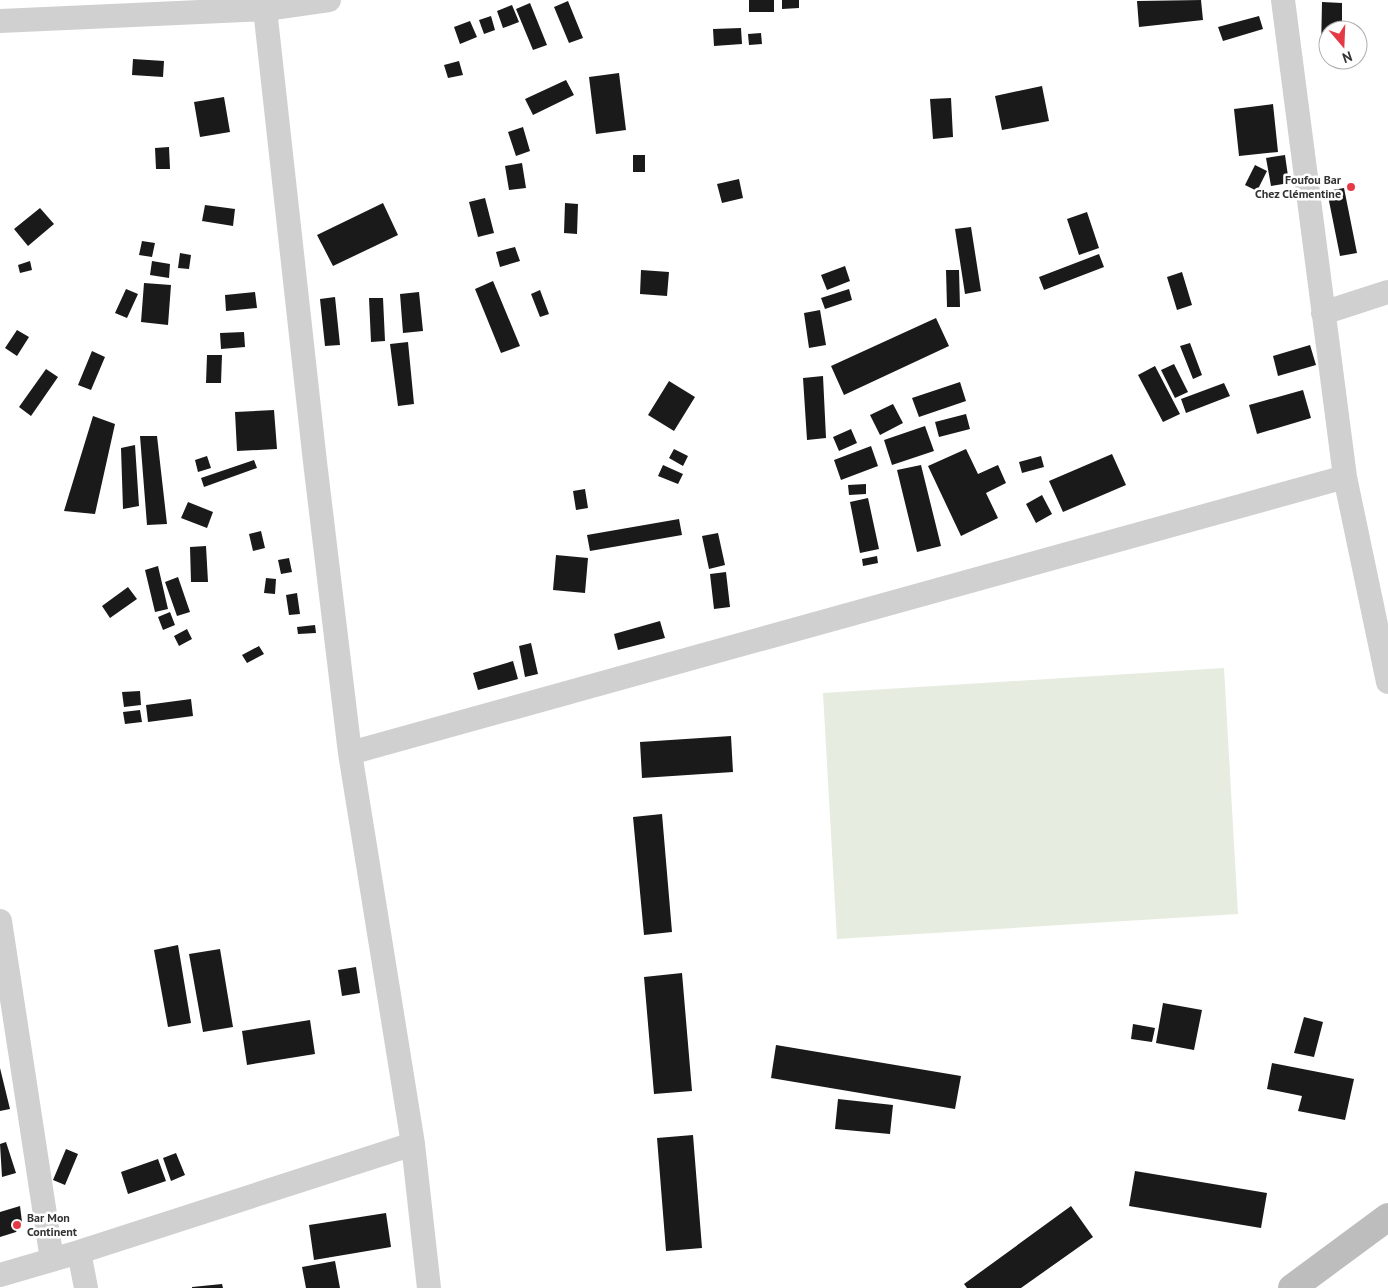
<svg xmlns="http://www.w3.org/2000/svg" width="1388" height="1288" font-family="'PT Sans',sans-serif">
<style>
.green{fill:#e6ecdf}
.building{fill:#1a1a1a}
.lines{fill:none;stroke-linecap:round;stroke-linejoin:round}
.street{stroke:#d0d0d0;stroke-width:24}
.secondary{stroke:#bdbdbd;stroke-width:28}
.poi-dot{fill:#e63946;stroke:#fff;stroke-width:2}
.labels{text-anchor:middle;stroke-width:5;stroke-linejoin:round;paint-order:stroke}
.poi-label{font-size:12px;font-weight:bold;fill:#333;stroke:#fff;text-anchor:end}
</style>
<rect width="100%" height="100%" fill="#fff"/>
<path class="green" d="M 1224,668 L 1238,914 L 837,939 L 823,693 Z"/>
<path class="building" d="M 749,0 L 774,0 L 774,12 L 749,12 Z
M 782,0 L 799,0 L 799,8 L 782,9 Z
M 1201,0 L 1203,20 L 1139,27 L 1137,1 Z
M 568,1 L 583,38 L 569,43 L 554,7 Z
M 1322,2 L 1342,3 L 1342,30 L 1328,30 L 1328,51 L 1321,51 Z
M 530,3 L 547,45 L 533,50 L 516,9 Z
M 512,5 L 519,22 L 503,28 L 497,11 Z
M 491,16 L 495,30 L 484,34 L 479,20 Z
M 1259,16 L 1263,29 L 1223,41 L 1218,27 Z
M 470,21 L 477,37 L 460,44 L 454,27 Z
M 741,28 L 742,44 L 714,46 L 713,29 Z
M 761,33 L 762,44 L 749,45 L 748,34 Z
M 133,59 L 164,61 L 163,77 L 132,75 Z
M 459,61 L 463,75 L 448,78 L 444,65 Z
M 619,73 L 626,130 L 596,134 L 589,77 Z
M 566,80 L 574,95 L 533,115 L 525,99 Z
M 1042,86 L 1049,121 L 1002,130 L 995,96 Z
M 224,97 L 230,132 L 200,137 L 194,102 Z
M 951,98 L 953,137 L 933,139 L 930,99 Z
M 1273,104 L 1278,152 L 1239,156 L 1234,109 Z
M 523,127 L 530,151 L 516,156 L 508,132 Z
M 169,147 L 170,169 L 156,169 L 155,148 Z
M 633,155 L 645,155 L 645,172 L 633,172 Z
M 1285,155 L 1289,183 L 1271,186 L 1266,158 Z
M 522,163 L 526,188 L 509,190 L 505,166 Z
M 1255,165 L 1267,171 L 1257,191 L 1245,185 Z
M 739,179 L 743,198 L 722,203 L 717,184 Z
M 1344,188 L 1357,253 L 1340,256 L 1327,191 Z
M 485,198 L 494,233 L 478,237 L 469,202 Z
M 383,203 L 398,235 L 333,266 L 317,235 Z
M 565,203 L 578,204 L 577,234 L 564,233 Z
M 205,205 L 235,209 L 233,226 L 202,221 Z
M 40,208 L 54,224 L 28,246 L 14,229 Z
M 1087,212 L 1099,248 L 1079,255 L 1067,219 Z
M 971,227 L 981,291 L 965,294 L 955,229 Z
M 142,241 L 155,243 L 152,257 L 139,255 Z
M 515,247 L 520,261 L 500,267 L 496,252 Z
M 180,253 L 191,255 L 189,269 L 178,268 Z
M 1099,254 L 1104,267 L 1044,290 L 1039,277 Z
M 30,261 L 32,270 L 20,273 L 18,265 Z
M 152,261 L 170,264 L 169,278 L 150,275 Z
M 845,266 L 850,281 L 827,290 L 821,275 Z
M 641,270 L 669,272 L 667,296 L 640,294 Z
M 946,270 L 959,270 L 960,307 L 947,307 Z
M 1182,272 L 1192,305 L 1177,310 L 1167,277 Z
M 493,281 L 520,346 L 501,353 L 475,289 Z
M 144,283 L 171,285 L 168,325 L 141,322 Z
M 126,289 L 138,294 L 127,318 L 115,313 Z
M 849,289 L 852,300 L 825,309 L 821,298 Z
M 540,290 L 549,314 L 540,317 L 531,294 Z
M 255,292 L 257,308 L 226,311 L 225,295 Z
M 419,292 L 423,331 L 403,333 L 400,294 Z
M 335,297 L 340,345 L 325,346 L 320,299 Z
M 369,298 L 383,298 L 385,341 L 371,342 Z
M 820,310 L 826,345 L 809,348 L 804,313 Z
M 936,318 L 949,346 L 844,395 L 831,366 Z
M 17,330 L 29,337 L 17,356 L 5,348 Z
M 244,332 L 245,347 L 221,349 L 220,333 Z
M 408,342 L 414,404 L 398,406 L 390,344 Z
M 1190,343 L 1202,375 L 1193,379 L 1180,346 Z
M 1310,345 L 1316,365 L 1278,376 L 1273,356 Z
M 92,351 L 105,357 L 91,390 L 78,385 Z
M 207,355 L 222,355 L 221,383 L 206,383 Z
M 1174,364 L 1188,392 L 1175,398 L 1161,370 Z
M 1155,366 L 1180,414 L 1163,422 L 1138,375 Z
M 46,369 L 58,377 L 31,416 L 19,407 Z
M 823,376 L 826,438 L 807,440 L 803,378 Z
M 669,381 L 695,397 L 674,431 L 648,415 Z
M 960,382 L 966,401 L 919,417 L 912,398 Z
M 1224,383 L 1230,396 L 1186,413 L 1181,399 Z
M 1303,390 L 1311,418 L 1257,434 L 1249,405 Z
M 893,404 L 903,423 L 880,435 L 870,415 Z
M 274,410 L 277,449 L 237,451 L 235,412 Z
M 966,414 L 970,429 L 939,437 L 935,422 Z
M 93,416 L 115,424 L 95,514 L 64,511 Z
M 925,426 L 934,451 L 892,465 L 884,440 Z
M 851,429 L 857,443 L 839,451 L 833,437 Z
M 140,436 L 157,436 L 167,524 L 147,525 Z
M 135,445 L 139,506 L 123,509 L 121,448 Z
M 871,446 L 878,466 L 841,480 L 834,460 Z
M 674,449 L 688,456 L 683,466 L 669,458 Z
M 966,449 L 978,474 L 998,465 L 1006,483 L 986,493 L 998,518 L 961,536 L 928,466 Z
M 1112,454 L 1126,485 L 1063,512 L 1049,481 Z
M 207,456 L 211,468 L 198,472 L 195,460 Z
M 1041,456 L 1044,467 L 1022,473 L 1019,462 Z
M 254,460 L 257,468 L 204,487 L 201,478 Z
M 663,465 L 683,474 L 678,484 L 658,476 Z
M 921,465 L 941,546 L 917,552 L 897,470 Z
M 866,484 L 866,494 L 849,495 L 848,485 Z
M 585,489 L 588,508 L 576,510 L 573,491 Z
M 1042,495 L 1052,514 L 1036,523 L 1026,504 Z
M 868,498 L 879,549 L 860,553 L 850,502 Z
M 188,502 L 213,512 L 207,528 L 181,518 Z
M 679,519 L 682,535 L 590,551 L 587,535 Z
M 261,531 L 265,548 L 253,551 L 249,534 Z
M 718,533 L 725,565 L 709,569 L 702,536 Z
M 206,546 L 208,582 L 191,582 L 190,547 Z
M 556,555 L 588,558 L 585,593 L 553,590 Z
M 877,556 L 878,563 L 863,566 L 862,559 Z
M 289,558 L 292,572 L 281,574 L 278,560 Z
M 158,566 L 168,609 L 155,612 L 145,570 Z
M 726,572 L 730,607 L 714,609 L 710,574 Z
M 178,577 L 190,612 L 177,616 L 165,582 Z
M 266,578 L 276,579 L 275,594 L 264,593 Z
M 128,587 L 137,599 L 110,618 L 102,606 Z
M 297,593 L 300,614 L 289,615 L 286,595 Z
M 170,612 L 175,625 L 163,630 L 158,617 Z
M 660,621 L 665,638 L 618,650 L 614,634 Z
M 315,625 L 316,633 L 298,634 L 297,627 Z
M 187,629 L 192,639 L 179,646 L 174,636 Z
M 531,643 L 538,674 L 525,677 L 519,646 Z
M 259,646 L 264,654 L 247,663 L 242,655 Z
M 513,661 L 518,679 L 478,690 L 473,673 Z
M 140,691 L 141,705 L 124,707 L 122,692 Z
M 191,699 L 193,716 L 148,722 L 146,705 Z
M 140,710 L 142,722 L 125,724 L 123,712 Z
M 731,736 L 733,772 L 642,778 L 640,742 Z
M 662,814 L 672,932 L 644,935 L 633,817 Z
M 178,945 L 191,1023 L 168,1027 L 154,950 Z
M 220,949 L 233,1027 L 203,1032 L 189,954 Z
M 356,967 L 360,993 L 342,996 L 338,970 Z
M 682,973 L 692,1091 L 654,1094 L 644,977 Z
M 1163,1003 L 1202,1010 L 1194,1050 L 1156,1043 Z
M 1304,1017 L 1323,1022 L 1314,1057 L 1294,1053 Z
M 310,1020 L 315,1054 L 247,1065 L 242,1031 Z
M 1133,1024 L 1155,1028 L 1152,1042 L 1131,1039 Z
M 776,1045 L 961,1076 L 955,1109 L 771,1078 Z
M 1272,1063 L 1354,1079 L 1345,1120 L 1298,1111 L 1302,1096 L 1267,1089 Z
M 0,1068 L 10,1109 L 0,1111 Z
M 838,1099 L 893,1105 L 890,1134 L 835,1129 Z
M 693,1135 L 702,1248 L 666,1251 L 657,1138 Z
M 6,1142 L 16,1173 L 2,1177 L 0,1144 Z
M 66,1149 L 78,1154 L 65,1185 L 53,1180 Z
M 176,1153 L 185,1175 L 171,1181 L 163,1158 Z
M 158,1159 L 166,1181 L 128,1194 L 121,1172 Z
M 1135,1171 L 1267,1193 L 1261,1228 L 1129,1206 Z
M 20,1206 L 22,1222 L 16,1232 L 0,1237 L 0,1212 Z
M 1071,1206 L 1093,1237 L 1021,1288 L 967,1288 L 964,1284 Z
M 386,1213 L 391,1247 L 314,1260 L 309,1225 Z
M 335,1261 L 340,1288 L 306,1288 L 302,1267 Z
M 222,1284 L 223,1288 L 192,1288 L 192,1287 Z"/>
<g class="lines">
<path class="street" d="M 264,0 L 315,462 L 350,753 L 413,1144 L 429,1288
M 1283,0 L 1345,477 L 1388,682
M 0,21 L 266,9 L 329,0
M 1323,313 L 1388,292
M 350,753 L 1345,477
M 0,921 L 52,1260
M 79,1252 L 86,1288
M 0,1275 L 79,1252 L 413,1144"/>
<path class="secondary" d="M 1292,1288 L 1388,1217"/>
</g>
<g class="poi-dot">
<circle cx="1351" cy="187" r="5"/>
<circle cx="17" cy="1225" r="5"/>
</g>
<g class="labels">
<g class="poi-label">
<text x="1341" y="184">Foufou Bar<tspan x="1341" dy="14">Chez Clémentine</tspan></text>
<text x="27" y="1222" text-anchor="start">Bar Mon<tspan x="27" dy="14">Continent</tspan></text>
</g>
</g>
<g transform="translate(1343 45) rotate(161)"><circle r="24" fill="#ffffff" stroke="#adadad"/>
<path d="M0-4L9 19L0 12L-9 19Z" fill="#e63946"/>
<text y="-8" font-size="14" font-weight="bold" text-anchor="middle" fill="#333333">N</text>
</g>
</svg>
